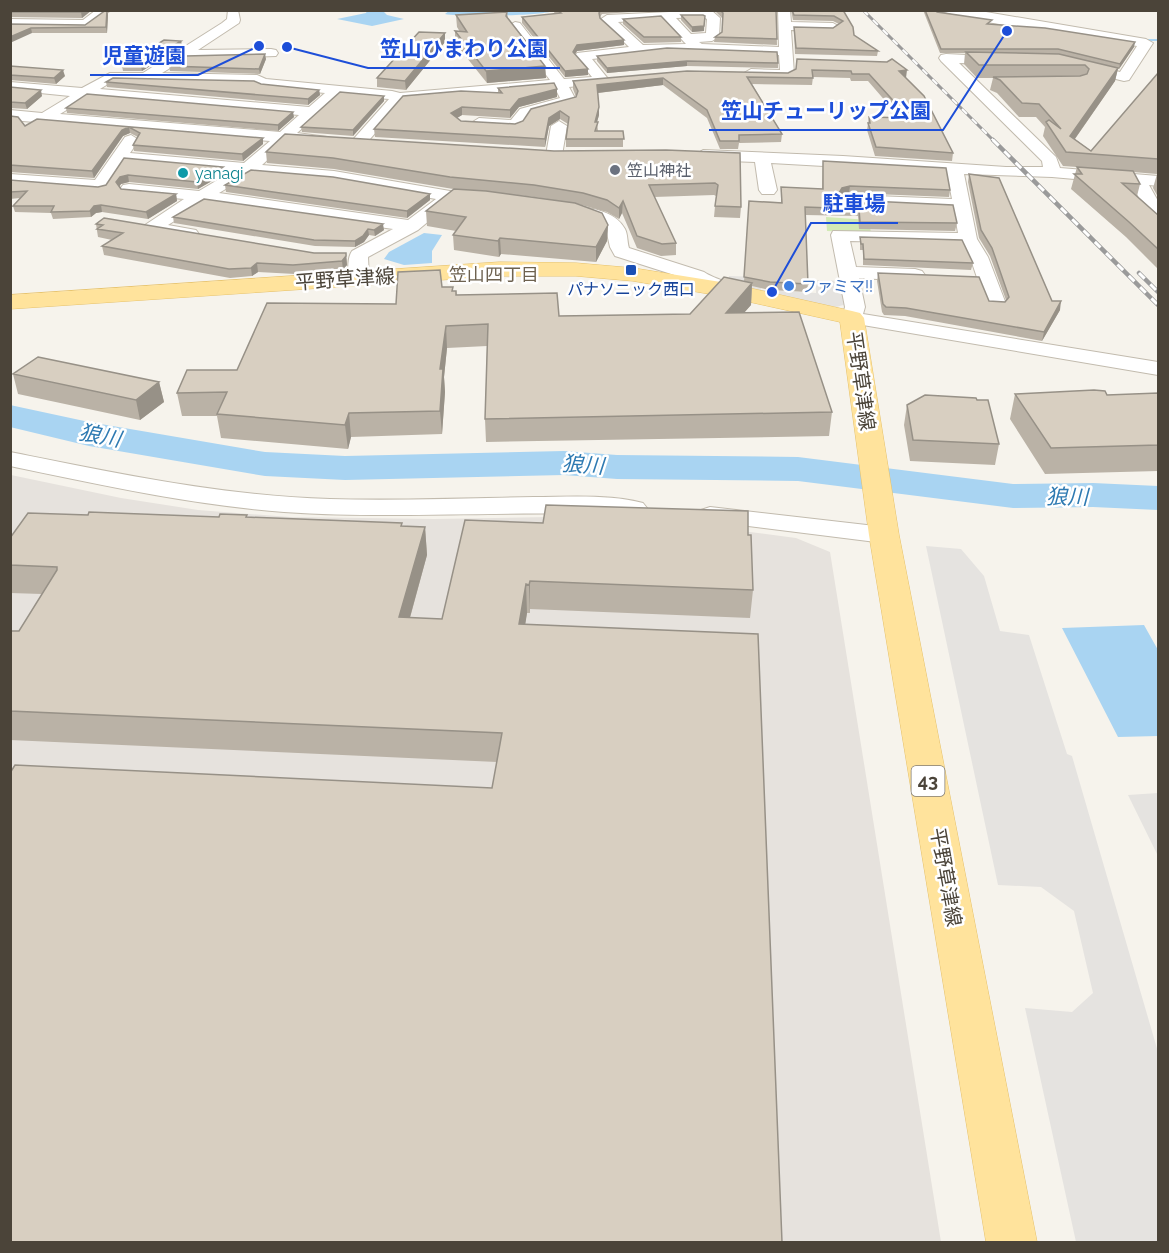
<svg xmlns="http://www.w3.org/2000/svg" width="1169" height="1253" font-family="Raleway,'Noto Sans JP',sans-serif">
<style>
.industrial{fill:#e6e2dd}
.green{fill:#d2eab5}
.parking{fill:#e5e3e0}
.water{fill:#a9d4f2}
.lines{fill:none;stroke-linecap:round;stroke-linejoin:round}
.stream{fill:#a9d4f2;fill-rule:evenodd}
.river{fill:#a9d4f2;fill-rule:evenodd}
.minor-casing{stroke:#c2bbae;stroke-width:2}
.major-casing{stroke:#e6c16a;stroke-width:1}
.minor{fill:#fff;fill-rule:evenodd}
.major{fill:#ffe39c;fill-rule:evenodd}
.rail-far1-casing{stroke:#9a9a9a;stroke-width:3}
.rail-casing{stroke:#9a9a9a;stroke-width:4.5}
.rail-far1{stroke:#fff;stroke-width:2;stroke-dasharray:7;stroke-linecap:butt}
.rail{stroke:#fff;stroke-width:3;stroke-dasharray:8;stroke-linecap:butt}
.wall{fill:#bab2a6;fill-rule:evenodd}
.shaded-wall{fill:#979187}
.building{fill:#d8cfc1;stroke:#979187;stroke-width:1.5}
.worship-dot{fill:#6b7280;stroke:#fff;stroke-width:2}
.culture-dot{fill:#0f9aa8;stroke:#fff;stroke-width:2}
.transit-dot{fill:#1a4fb4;stroke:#fff;stroke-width:2}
.shop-dot{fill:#3f7fe0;stroke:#fff;stroke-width:2}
.labels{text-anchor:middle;stroke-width:5;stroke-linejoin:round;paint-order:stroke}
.far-worship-label{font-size:16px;fill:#5b616d;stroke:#fff;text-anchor:start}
.far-culture-label{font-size:16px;fill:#0d838f;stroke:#fff;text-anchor:start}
.far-shop-label{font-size:16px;fill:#366cbe;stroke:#fff;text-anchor:start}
.far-transit-label{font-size:16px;fill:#164399;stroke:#fff}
.far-neighbourhood-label{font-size:18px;fill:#6e6250;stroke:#fff}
.shield{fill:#fff;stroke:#817c74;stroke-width:1.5}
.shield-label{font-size:18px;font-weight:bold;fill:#4b4439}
.street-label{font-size:20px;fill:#4b4439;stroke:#fff}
.water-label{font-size:21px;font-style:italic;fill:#2e7ab2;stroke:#fff}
.leader{fill:none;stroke:#1d4ed8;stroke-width:2}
.callout-dot{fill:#1d4ed8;stroke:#fff;stroke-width:2}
.callout-label{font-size:21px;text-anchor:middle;font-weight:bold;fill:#1d4ed8;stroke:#fff;stroke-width:5;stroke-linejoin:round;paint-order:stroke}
</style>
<rect width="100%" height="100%" fill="#f6f3ec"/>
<path class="industrial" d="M 11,475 L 121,498 L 198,510 L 290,517 L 434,519 L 549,517 L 742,531 L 796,538 L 830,552 L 941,1242 L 11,1242 Z"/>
<path class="green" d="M 826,217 L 869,220 L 871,233 L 827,231 Z"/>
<path class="parking" d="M 729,276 L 762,277 L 761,290 L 816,293 L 816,280 L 841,281 L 847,304 L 836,307 L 729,287 Z
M 926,546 L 961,549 L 984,576 L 1000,631 L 1029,635 L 1067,754 L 1072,756 L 1158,1052 L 1158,1242 L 1076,1242 L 1025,1008 L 1072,1012 L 1093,993 L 1074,911 L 1041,887 L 998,885 Z
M 1158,793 L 1158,856 L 1128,795 Z"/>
<path class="water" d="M 450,10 L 552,10 L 552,11 C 544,16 458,17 445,14 Z
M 383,11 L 387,15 L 404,19 L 372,26 L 337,19 L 366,13 L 367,11 Z
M 424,233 L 442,235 L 432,251 L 432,263 L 404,265 L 384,259 L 389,252 Z
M 1144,625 L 1158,650 L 1158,736 L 1118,737 L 1062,628 Z"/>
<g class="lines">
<path class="stream" d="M 1140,39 L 1158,39 L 1158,41 L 1141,41 Z"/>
<path class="river" d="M 10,405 L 89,422 L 265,452 L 345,456 L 564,451 L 617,455 L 798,457 L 1013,484 L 1093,483 L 1158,486 L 1158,510 L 1093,507 L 1013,508 L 798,481 L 617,479 L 564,475 L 345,480 L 265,476 L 89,446 L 10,427 Z"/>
<defs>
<path id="minor" d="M 96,10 L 111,10 L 86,28 L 10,27 L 10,19 L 83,20 Z
M 228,10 L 238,10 L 240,20 L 239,23 L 198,50 L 271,49 L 276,50 L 278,53 L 276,56 L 185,59 L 162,73 L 257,75 L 266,79 L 392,91 L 400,93 L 550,80 L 508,26 L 515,22 L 520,23 L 564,79 L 592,77 L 575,56 L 577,53 L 629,47 L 601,19 L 607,15 L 711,10 L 720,18 L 719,37 L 712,41 L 699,42 L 702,44 L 779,47 L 778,10 L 790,10 L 791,22 L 833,23 L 840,27 L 833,31 L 791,30 L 794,74 C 786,82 752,81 744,73 L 751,69 L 780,70 L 779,55 L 667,51 L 592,59 L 609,80 L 607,83 L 569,87 L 576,100 L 574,103 L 530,115 L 521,128 L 515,130 L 479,128 L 471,123 L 479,118 L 511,120 L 520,109 L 560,98 L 555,88 L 402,102 L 364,146 L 358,148 L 350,143 L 389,99 L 340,95 L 297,133 L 327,137 L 329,140 L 327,143 L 287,142 L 262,165 L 334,171 L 450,191 L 456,192 L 459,196 L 418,230 L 368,257 L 369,279 L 366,283 L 352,283 C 347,276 347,258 352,251 L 393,229 L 205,202 L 168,225 L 196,230 L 199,234 L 196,238 L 190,240 L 145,231 L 142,227 L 184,199 L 129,194 L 123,193 L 120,189 L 123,185 L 129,184 L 199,191 L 231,172 L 124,162 L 106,190 L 100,191 L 10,184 L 10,174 L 95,180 L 125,137 L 131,135 L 139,140 L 130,153 L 244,163 L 270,141 L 10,120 L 10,110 L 42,113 L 70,96 L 10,90 L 10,82 L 82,88 L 110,73 L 143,73 L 222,23 L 227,19 ZM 703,17 L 707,19 L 706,33 L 691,34 L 676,18 ZM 662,19 L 686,44 L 643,45 L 618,22 ZM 113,81 L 253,83 L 262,87 L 325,93 L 309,107 L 100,89 ZM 88,97 L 299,115 L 280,132 L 60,114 ZM 251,174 L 334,181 L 436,199 L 408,220 L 219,193 Z
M 931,10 L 986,12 L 1146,39 L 1153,43 L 1129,80 L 1124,81 L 1075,69 L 1073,66 L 1080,62 L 1120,72 L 1137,46 L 937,14 Z
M 946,54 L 1007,57 L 1009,60 L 1002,64 L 959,63 L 1056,157 L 1060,168 L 1158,176 L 1158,186 L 1149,185 L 1158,201 L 1158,221 L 1152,220 L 1131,184 L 1052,177 L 964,174 L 977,239 L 988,257 L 1006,304 L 1003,308 L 989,308 L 986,304 L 970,257 L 962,244 L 850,241 L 856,267 L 915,269 L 922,271 L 925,275 L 922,279 L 915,281 L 859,278 L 865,307 L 863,314 L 1158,362 L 1158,375 L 845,322 L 842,318 L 845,307 L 831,235 L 833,231 L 958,233 L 954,210 L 849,205 L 843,204 L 840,200 L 843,196 L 849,195 L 952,199 L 947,173 L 771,163 L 777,190 L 774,194 L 762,194 L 759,190 L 755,162 L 703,160 L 695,155 L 703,150 L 843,156 L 1006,167 L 1043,167 L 1042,161 L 941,61 L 939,58 L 941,55 Z
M 559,121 L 567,126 L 562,155 L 554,160 L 546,155 L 551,126 Z
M 568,205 C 588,208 614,209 625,229 C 628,235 627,242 629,248 L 704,272 C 714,279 730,281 737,290 L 734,294 C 720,298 701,289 690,280 L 615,256 L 610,247 L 606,229 L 588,219 L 562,214 L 559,210 L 562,206 Z
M 10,452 C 116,473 222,496 330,499 C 398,501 466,498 534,497 C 569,497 609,494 643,503 L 647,508 L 643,513 L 634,516 C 517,509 400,520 284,512 C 192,505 101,485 10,466 Z
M 710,507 L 884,527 L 893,529 L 897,535 L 893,541 L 884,543 L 701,520 L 697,515 L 701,510 Z"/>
<path id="major" d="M 500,262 L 576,263 L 633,268 L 727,283 L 852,311 L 860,313 L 864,318 L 899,535 L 1037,1242 L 986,1242 L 869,535 L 840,322 L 727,297 L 633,281 L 576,276 L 500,276 L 10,309 L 10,295 Z"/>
</defs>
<use href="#minor" class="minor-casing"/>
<use href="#major" class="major-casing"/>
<use href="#minor" class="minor"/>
<use href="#major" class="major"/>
<defs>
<path id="rail-far1" d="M 863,10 L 994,141"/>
<path id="rail" d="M 993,140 L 1158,305
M 1139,273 L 1158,292"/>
</defs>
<use href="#rail-far1" class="rail-far1-casing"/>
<use href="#rail" class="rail-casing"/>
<use href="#rail-far1" class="rail-far1"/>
<use href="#rail" class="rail"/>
</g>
<path class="wall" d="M 10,10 L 92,10 L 82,18 L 10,17 Z
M 107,10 L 108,15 L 107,33 L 32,33 L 10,24 L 85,25 Z
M 553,10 L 661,10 L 602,14 L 600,17 L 600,18 L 624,45 L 577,51 L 575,54 L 588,75 L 565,77 L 522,23 L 522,17 L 555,14 Z
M 714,10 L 776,10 L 777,45 L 714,42 L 715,37 L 722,32 L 722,18 Z
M 791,10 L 843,10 L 854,35 L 878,51 L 877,56 L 795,54 L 794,27 L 833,28 L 839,24 L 833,21 L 793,20 Z
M 923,10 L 936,10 L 991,24 L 1134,47 L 1119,69 L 1118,69 L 1115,81 L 1075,139 L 1091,151 L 1158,73 L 1158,197 L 1153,188 L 1157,174 L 1133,172 L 1140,184 L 1137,196 L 1158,215 L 1158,269 L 1126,237 L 1071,189 L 1077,167 L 1063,166 L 1043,136 L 1045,127 L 1036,117 L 1019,117 L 997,93 L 990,90 L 993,78 L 977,78 L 964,64 L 965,53 L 940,53 Z
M 507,12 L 508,18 L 545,66 L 546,78 L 487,83 L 455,43 L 455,31 L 460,32 L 457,27 L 456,15 Z
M 681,15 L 705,16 L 704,31 L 692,32 L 681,20 Z
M 623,19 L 681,37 L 681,42 L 644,43 L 623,24 Z
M 445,33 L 445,42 L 406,90 L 377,87 L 377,78 Z
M 181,41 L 182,46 L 142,71 L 123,71 L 122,66 Z
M 597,56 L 778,63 L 778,68 L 687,66 L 607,73 L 597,61 Z
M 266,59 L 260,74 L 170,71 L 169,66 Z
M 797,59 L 906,78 L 953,153 L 952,161 L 875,156 L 867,130 L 869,117 L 900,118 L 868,81 L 851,81 L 850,78 L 813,77 L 812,85 L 752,84 L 782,134 L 781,142 L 739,143 L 738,149 L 720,149 L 707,118 L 663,85 L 598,93 L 599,107 L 599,115 L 597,122 L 598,131 L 623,131 L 623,147 L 566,147 L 566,139 L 568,124 L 560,119 L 549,126 L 545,147 L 375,137 L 374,129 L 498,93 L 498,88 L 557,89 L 557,97 L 519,107 L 510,118 L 462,115 L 457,118 L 461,121 L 515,124 L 576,97 L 573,89 L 573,81 L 788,73 L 796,69 Z
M 10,66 L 65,76 L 56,84 L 10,80 Z
M 106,82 L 261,84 L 319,90 L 320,95 L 308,105 L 107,87 Z
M 10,87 L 42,96 L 27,109 L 10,108 Z
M 384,96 L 384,101 L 353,136 L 302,132 L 301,127 Z
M 66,108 L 294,117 L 278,131 L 67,113 Z
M 10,116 L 25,126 L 37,119 L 263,138 L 263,144 L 243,161 L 134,151 L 133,145 L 138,137 L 130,133 L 123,136 L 94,178 L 10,172 Z
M 554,151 L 740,153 L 741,207 L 740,218 L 714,217 L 716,196 L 714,195 L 654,197 L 676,243 L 676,255 L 661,256 L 637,248 L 622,213 L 619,219 L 607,212 L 578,204 L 608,225 L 607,241 L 596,262 L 501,254 L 499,257 L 454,250 L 453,235 L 456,231 L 427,226 L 426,211 L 459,190 L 334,169 L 267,163 L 266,152 ZM 509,194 L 534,197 L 554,200 Z
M 124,158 L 224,174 L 198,189 L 129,182 L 121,184 L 119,186 L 121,189 L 176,194 L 177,201 L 148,219 L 102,212 L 96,213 L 91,217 L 53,219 L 51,213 L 15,212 L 13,206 L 20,198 L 10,199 L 10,180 L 98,187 L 106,185 Z
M 823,161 L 950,190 L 949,197 L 849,193 L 841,195 L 840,196 L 842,198 L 957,223 L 955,231 L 859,229 L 858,216 L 805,215 L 808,284 L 807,292 L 769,290 L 752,286 L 751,305 L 743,313 L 832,412 L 829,436 L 486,442 L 485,419 L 487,346 L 447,348 L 444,377 L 445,392 L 442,434 L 351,437 L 348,449 L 221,438 L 217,416 L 182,416 L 177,393 L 237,370 L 396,304 L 442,287 L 453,287 L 453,291 L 456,291 L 457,295 L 559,316 L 690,314 L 744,282 L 749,201 L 781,202 L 781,187 L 822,189 Z
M 969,174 L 1052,301 L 1060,310 L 1042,341 L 905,316 L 884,315 L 882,312 L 877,281 L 878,273 L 989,301 L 1005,302 L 1006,300 L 990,256 L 979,238 L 968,182 Z
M 225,185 L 430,194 L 430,200 L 407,218 L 226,192 Z
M 173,217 L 384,230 L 375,236 L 369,235 L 364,242 L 355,247 L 315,246 L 174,223 Z
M 96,224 L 314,253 L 346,253 L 347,265 L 343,270 L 295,274 L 258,272 L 252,276 L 230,278 L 104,255 L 102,246 L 112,240 L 98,237 Z
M 860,237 L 973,263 L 971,270 L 863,265 L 863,250 L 860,250 Z
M 13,374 L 159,382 L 164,402 L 140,420 L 18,394 Z
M 1158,393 L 1158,471 L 1045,474 L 1010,419 L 1015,394 L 1107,395 Z
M 907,405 L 999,444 L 995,465 L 910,461 L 904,425 Z
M 88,515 L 219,517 L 247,515 L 247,517 L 425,527 L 427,555 L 410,618 L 442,619 L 465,520 L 748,535 L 753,590 L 750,618 L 530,609 L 530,613 L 527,613 L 492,788 L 497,762 L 10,740 L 10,631 L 19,631 L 42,594 L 10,593 L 10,538 Z"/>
<path class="shaded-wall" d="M 84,10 L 92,10 L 82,18 L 81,12 Z
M 107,10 L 108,15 L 107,33 L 106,27 Z
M 704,26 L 704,31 L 692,32 L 692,27 Z
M 31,28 L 32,33 L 10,43 L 10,37 Z
M 445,33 L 445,42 L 406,90 L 405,81 Z
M 624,40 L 624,45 L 577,51 L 573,57 L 573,52 L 577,45 Z
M 181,41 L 182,46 L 142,71 L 141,66 Z
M 1135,42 L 1134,47 L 1119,69 L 1120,64 Z
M 265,54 L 266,59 L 260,74 L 259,69 Z
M 687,61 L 687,66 L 607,73 L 607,68 Z
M 545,66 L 546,78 L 487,83 L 486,71 Z
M 1118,68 L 1115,81 L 1067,150 L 1070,136 Z
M 588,69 L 588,75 L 565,77 L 565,71 Z
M 63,70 L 65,76 L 56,84 L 54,78 Z
M 907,70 L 906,78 L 899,71 Z
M 663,78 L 663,85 L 597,93 L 597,85 Z
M 557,89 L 557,97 L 519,107 L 510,118 L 510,110 L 519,99 Z
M 41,90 L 42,96 L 27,109 L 25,103 Z
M 319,90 L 320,95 L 308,105 L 308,99 Z
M 384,96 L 384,101 L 353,136 L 353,130 Z
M 462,107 L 462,115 L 452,121 L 451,113 Z
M 599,107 L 599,115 L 595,129 L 595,122 Z
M 560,111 L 560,119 L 549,126 L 545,147 L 545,139 L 549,118 Z
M 293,112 L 294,117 L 278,131 L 278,125 Z
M 129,127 L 130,133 L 123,136 L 94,178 L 92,171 L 122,130 Z
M 263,138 L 263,144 L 243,161 L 242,154 Z
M 223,167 L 224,174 L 198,189 L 197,182 Z
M 128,175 L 129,182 L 121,184 L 118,189 L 116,182 L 120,177 Z
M 850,186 L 849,193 L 841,195 L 838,200 L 839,193 L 842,188 Z
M 176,194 L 177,201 L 148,219 L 146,212 Z
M 430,194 L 430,200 L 407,218 L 407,211 Z
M 623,201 L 622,213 L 619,219 L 619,208 Z
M 101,205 L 102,212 L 96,213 L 91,217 L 90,211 L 94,206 Z
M 383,224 L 384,230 L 375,236 L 374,230 Z
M 608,225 L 607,241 L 596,262 L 596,247 Z
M 368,229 L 369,235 L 364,242 L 355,247 L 355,241 Z
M 500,238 L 501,254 L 499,257 L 498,241 Z
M 346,253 L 347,265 L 343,270 L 342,261 Z
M 257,263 L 258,272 L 252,276 L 251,268 Z
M 752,283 L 751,305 L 725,335 L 726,313 Z
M 1061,301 L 1060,310 L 1042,341 L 1044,332 Z
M 446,326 L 447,348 L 444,377 L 445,392 L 442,434 L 440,411 L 440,369 Z
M 159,382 L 164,402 L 140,420 L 136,400 Z
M 349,413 L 351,437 L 348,449 L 345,425 Z
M 425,527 L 427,555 L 402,646 L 399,617 Z
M 530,581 L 530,613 L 529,585 Z
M 526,584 L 527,613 L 521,653 L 519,624 Z"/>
<path class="building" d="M 10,10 L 84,10 L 81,12 L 10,12 Z
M 106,10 L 107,10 L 106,27 L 31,28 L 10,37 L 10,24 L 85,25 Z
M 557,10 L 601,10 L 599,13 L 600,18 L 624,40 L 577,45 L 573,52 L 588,69 L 565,71 L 522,17 L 561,13 Z
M 720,10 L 776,10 L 777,39 L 715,37 L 722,32 L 723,13 Z
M 792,10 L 843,10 L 853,27 L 854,35 L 878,51 L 796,48 L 794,27 L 833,28 L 843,21 L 834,16 L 794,15 Z
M 925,10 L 936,10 L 937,12 L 992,20 L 987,24 L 1045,28 L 1135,42 L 1120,64 L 1058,49 L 941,49 Z
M 507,12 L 506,16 L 545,66 L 486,71 L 455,31 L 467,32 L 456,15 Z
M 681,15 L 703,15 L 705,16 L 704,26 L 692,27 Z
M 661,16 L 681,37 L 644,37 L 623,19 Z
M 419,32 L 445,33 L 405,81 L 377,78 Z
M 164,40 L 181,41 L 141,66 L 122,66 Z
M 667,48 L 777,52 L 778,63 L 687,61 L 607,68 L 597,56 Z
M 966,52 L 1059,54 L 1118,68 L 1070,136 L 1091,151 L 1158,73 L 1158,159 L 1066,152 L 1046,122 L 1049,120 L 1061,129 L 1039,104 L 1022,103 L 1000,80 L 993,77 L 1080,76 L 1087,74 L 1089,69 L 1085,65 L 979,65 Z
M 265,54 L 259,69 L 169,66 L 185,56 Z
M 797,59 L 887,62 L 892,59 L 907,70 L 899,71 L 924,96 L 953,153 L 876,147 L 868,123 L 870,123 L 869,117 L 909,118 L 869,74 L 852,74 L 851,71 L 812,70 L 813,78 L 747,77 L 782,134 L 739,135 L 739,141 L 720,141 L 707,110 L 663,78 L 597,85 L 599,107 L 595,122 L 598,122 L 595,131 L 623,131 L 624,139 L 566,139 L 569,117 L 560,111 L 549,118 L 545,139 L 374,129 L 403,96 L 461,91 L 502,93 L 498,88 L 554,83 L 557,89 L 519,99 L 510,110 L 462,107 L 451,113 L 461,121 L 515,124 L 523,121 L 531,109 L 576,97 L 578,91 L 573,81 L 687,71 L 788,73 L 796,69 Z
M 10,66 L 63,70 L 54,78 L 10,75 Z
M 113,78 L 254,81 L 261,84 L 319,90 L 308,99 L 106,82 Z
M 10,87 L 41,90 L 25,103 L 10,102 Z
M 340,92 L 384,96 L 353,130 L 301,127 Z
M 87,94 L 293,112 L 278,125 L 66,108 Z
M 10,116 L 18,117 L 25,126 L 37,119 L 263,138 L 242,154 L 133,145 L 140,133 L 129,127 L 122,130 L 92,171 L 10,165 Z
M 285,134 L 554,151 L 666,150 L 740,153 L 741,207 L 715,206 L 718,185 L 715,183 L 649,185 L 676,243 L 662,244 L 637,236 L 623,201 L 619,208 L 607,200 L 583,193 L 534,185 L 450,177 L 333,158 L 266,152 Z
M 124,158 L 223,167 L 197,182 L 128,175 L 120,177 L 116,182 L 121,189 L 176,194 L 146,212 L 101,205 L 94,206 L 90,211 L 51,212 L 54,206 L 13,206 L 27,191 L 10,192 L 10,180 L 98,187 L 106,185 Z
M 823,161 L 946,168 L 950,190 L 850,186 L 842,188 L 839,193 L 842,198 L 849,200 L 953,205 L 957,223 L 860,222 L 859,209 L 805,207 L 808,284 L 770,282 L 744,277 L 749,201 L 782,203 L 781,187 L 823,189 Z
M 1077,167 L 1133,171 L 1140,184 L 1122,183 L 1158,215 L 1158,249 L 1129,222 L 1074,174 L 1082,174 Z
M 251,170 L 333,177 L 430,194 L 407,211 L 225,185 Z
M 969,174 L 999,178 L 1052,301 L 1061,301 L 1044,332 L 906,308 L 886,307 L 883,304 L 878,273 L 979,277 L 989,301 L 1005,302 L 1009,297 L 992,248 L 981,230 Z
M 454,189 L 486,191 L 575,203 L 602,213 L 608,225 L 596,247 L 500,238 L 498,241 L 453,235 L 466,217 L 426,211 Z
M 204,199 L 383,224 L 374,230 L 368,229 L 363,236 L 355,241 L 314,240 L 173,217 Z
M 104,218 L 314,253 L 346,253 L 346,256 L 342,261 L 293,265 L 257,263 L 251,268 L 229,269 L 102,246 L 123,233 L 97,229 L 103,225 L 96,224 Z
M 860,237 L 962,240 L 973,263 L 864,259 L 863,244 L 861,244 Z
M 440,270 L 442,287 L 453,287 L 452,291 L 456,291 L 456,295 L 557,293 L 559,316 L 690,314 L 724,277 L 752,283 L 726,313 L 799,312 L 832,412 L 485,419 L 488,324 L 446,326 L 440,369 L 443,369 L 440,411 L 349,413 L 345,425 L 217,414 L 227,392 L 177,393 L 187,370 L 237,370 L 267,303 L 396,304 L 398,272 Z
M 38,357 L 159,382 L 136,400 L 13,374 Z
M 1094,390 L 1105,391 L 1107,395 L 1158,393 L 1158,445 L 1051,448 L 1015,394 Z
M 925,395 L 976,398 L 977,400 L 988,400 L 999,444 L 913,440 L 907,405 Z
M 546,505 L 748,511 L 748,535 L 751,535 L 753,590 L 530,581 L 529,585 L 526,584 L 519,624 L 758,634 L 782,1242 L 10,1242 L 10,773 L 15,765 L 492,788 L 502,733 L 10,711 L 10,631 L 19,631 L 57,570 L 57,567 L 10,565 L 10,538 L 28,513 L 88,515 L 89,512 L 219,517 L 220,514 L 247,515 L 246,517 L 402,523 L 401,526 L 425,527 L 399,617 L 442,619 L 465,520 L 543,523 Z"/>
<circle class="worship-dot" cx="615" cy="170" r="6"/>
<circle class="culture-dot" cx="183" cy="173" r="6"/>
<rect class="transit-dot" x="625" y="264" width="12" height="12" rx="3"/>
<circle class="shop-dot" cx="789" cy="286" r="6"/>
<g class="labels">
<g class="far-worship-label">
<text x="627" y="176">笠山神社</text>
</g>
<g class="far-culture-label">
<text x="195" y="179">yanagi</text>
</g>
<g class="far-shop-label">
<text x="801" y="292">ファミマ!!</text>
</g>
<g class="far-transit-label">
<text x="631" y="295">パナソニック西口</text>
</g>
<g class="far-neighbourhood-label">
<text x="494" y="281">笠山四丁目</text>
</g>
<rect class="shield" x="911.5" y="766" width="33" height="30" rx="4.5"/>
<g class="shield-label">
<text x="928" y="787">43</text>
</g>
<g class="street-label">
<text transform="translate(345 279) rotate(-4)" y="7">平野草津線</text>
<text transform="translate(861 381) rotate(82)" y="7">平野草津線</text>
<text transform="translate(946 877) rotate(80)" y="7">平野草津線</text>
</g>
<g class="water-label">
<text transform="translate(100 436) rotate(11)" y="7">狼川</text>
<text transform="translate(583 465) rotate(4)" y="7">狼川</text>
<text transform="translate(1067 497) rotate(1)" y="7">狼川</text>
</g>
</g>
<path class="leader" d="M287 47L368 68H560M259 46L198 75H90M1007 31L943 130H709M772 292L811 223H898"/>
<g class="callout-dot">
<circle cx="287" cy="47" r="6"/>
<circle cx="259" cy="46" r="6"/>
<circle cx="1007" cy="31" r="6"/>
<circle cx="772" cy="292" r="6"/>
</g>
<g class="callout-label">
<text x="464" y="56">笠山ひまわり公園</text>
<text x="144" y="63">児童遊園</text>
<text x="826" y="118">笠山チューリップ公園</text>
<text x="854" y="211">駐車場</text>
</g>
<rect width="1169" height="1253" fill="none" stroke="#4b4439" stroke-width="24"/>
</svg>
